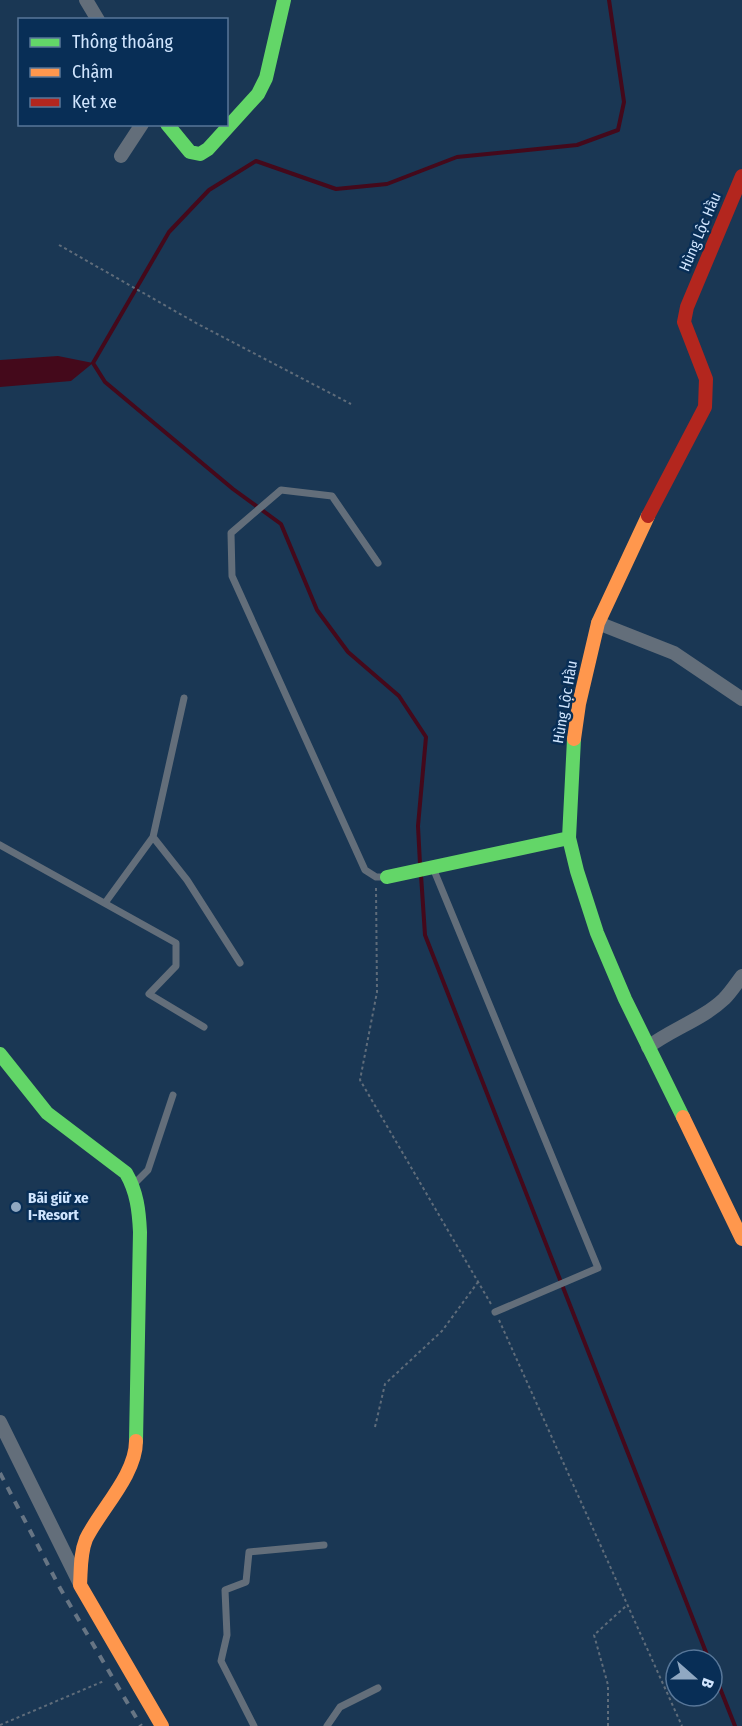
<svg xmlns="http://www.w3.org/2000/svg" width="742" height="1726" font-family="'Fira Sans Condensed',sans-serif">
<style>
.water{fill:#44091b}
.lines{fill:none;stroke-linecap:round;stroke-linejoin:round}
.stream{stroke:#44091b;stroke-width:4}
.path{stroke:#5f6c7a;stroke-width:2;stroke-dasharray:3 3;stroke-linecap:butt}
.lane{stroke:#636e7a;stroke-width:7}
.street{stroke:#636e7a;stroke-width:14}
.fast{stroke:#63d668;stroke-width:14}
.slow{stroke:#ff974d;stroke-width:14}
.jam{stroke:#b3261e;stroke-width:14}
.rail{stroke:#677584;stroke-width:4;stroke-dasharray:8 8;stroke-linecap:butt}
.poi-dot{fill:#90a8c2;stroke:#082e56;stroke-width:2}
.labels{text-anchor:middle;stroke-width:5;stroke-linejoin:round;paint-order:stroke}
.street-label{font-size:15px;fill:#d0e5fe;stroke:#082e56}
.poi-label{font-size:15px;font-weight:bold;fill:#d0e5fe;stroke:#082e56;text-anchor:start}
</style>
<rect width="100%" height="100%" fill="#1a3754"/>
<path class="water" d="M 58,356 L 93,363 L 71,381 L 0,387 L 0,360 Z"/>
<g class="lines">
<path class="stream" d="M 93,363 L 105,382 L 233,489 L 281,524 L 317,610 L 348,652 L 399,696 L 426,737 L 418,826 L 420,864
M 93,363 L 169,232 L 209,190 L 256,161 L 336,189 L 387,184 L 457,157 L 577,145 L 618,130 L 624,102 L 609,0
M 421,875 L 425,935 L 709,1660
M 712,1668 L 735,1726"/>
<path class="path" d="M 59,245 L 196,323 L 351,404
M 376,888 L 377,992 L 360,1080 L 491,1304
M 499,1320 L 682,1726
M 375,1427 L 385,1384 L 442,1331 L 478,1282
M 0,1725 L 104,1681
M 608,1726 L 608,1685 L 594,1635 L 627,1605"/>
<path class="lane" d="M 378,563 L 332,496 L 281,490 L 231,533 L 232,576 L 365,870 L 376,877 L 387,877
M 153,837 L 187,880 L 240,963
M 0,845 L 176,943 L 176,966 L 149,994 L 204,1027
M 433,868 L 598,1268 L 495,1312
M 105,903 L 153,837 L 184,698
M 133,1185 L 148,1170 L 173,1095
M 254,1726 L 221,1661 L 227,1635 L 225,1590 L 246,1582 L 249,1552 L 324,1545
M 327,1726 L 340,1707 L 378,1688"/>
<path class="street" d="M 86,0 L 98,20
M 121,156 L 142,124
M 598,623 L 674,653 L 742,699
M 648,1047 C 672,1029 703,1019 724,999 C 731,992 736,984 742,976
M 0,1422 L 80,1584"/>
<path class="fast" d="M 167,124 L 190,152 L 200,154 L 208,149 L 258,94 L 266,78 L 284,0
M 574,739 L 569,838 L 577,871 L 597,933 L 625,999 L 683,1117
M 387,877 L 569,838
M 0,1054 L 47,1113 L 126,1173 C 137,1192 139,1211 140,1232 L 136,1441"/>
<path class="slow" d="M 574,739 L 579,704 L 598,623 L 648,516
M 683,1117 L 742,1239
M 136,1441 C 136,1475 100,1510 86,1539 C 80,1554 81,1570 80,1585 L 162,1726"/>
<path class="jam" d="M 648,516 L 705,407 L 706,379 L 684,322 L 687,307 L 742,176"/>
<path class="rail" d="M 0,1473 L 60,1588 L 141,1726"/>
</g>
<circle class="poi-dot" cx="16" cy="1207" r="6"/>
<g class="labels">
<g class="street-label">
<text transform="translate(700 232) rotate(-67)" y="5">Hùng Lộc Hầu</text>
<text transform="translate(565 702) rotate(-80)" y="5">Hùng Lộc Hầu</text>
</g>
<g class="poi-label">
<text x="28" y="1203">Bãi giữ xe<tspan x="28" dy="17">I-Resort</tspan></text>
</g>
</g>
<rect x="18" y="18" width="210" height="108" fill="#082e56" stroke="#587799" stroke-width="1.5"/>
<rect x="30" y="38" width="30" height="9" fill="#63d668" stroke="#587799" stroke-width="1.5"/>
<text x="72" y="48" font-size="18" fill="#d0e5fe">Thông thoáng</text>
<rect x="30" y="68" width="30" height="9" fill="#ff974d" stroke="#587799" stroke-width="1.5"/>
<text x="72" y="78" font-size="18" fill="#d0e5fe">Chậm</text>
<rect x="30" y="98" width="30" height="9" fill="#b3261e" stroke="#587799" stroke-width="1.5"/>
<text x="72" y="108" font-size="18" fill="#d0e5fe">Kẹt xe</text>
<g transform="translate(694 1678) rotate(111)"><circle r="28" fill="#082e56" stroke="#587799" stroke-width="1.5"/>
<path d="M0-4.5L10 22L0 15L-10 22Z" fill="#90a8c2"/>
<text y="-9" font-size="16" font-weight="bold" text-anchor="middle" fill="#d0e5fe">B</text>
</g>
</svg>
